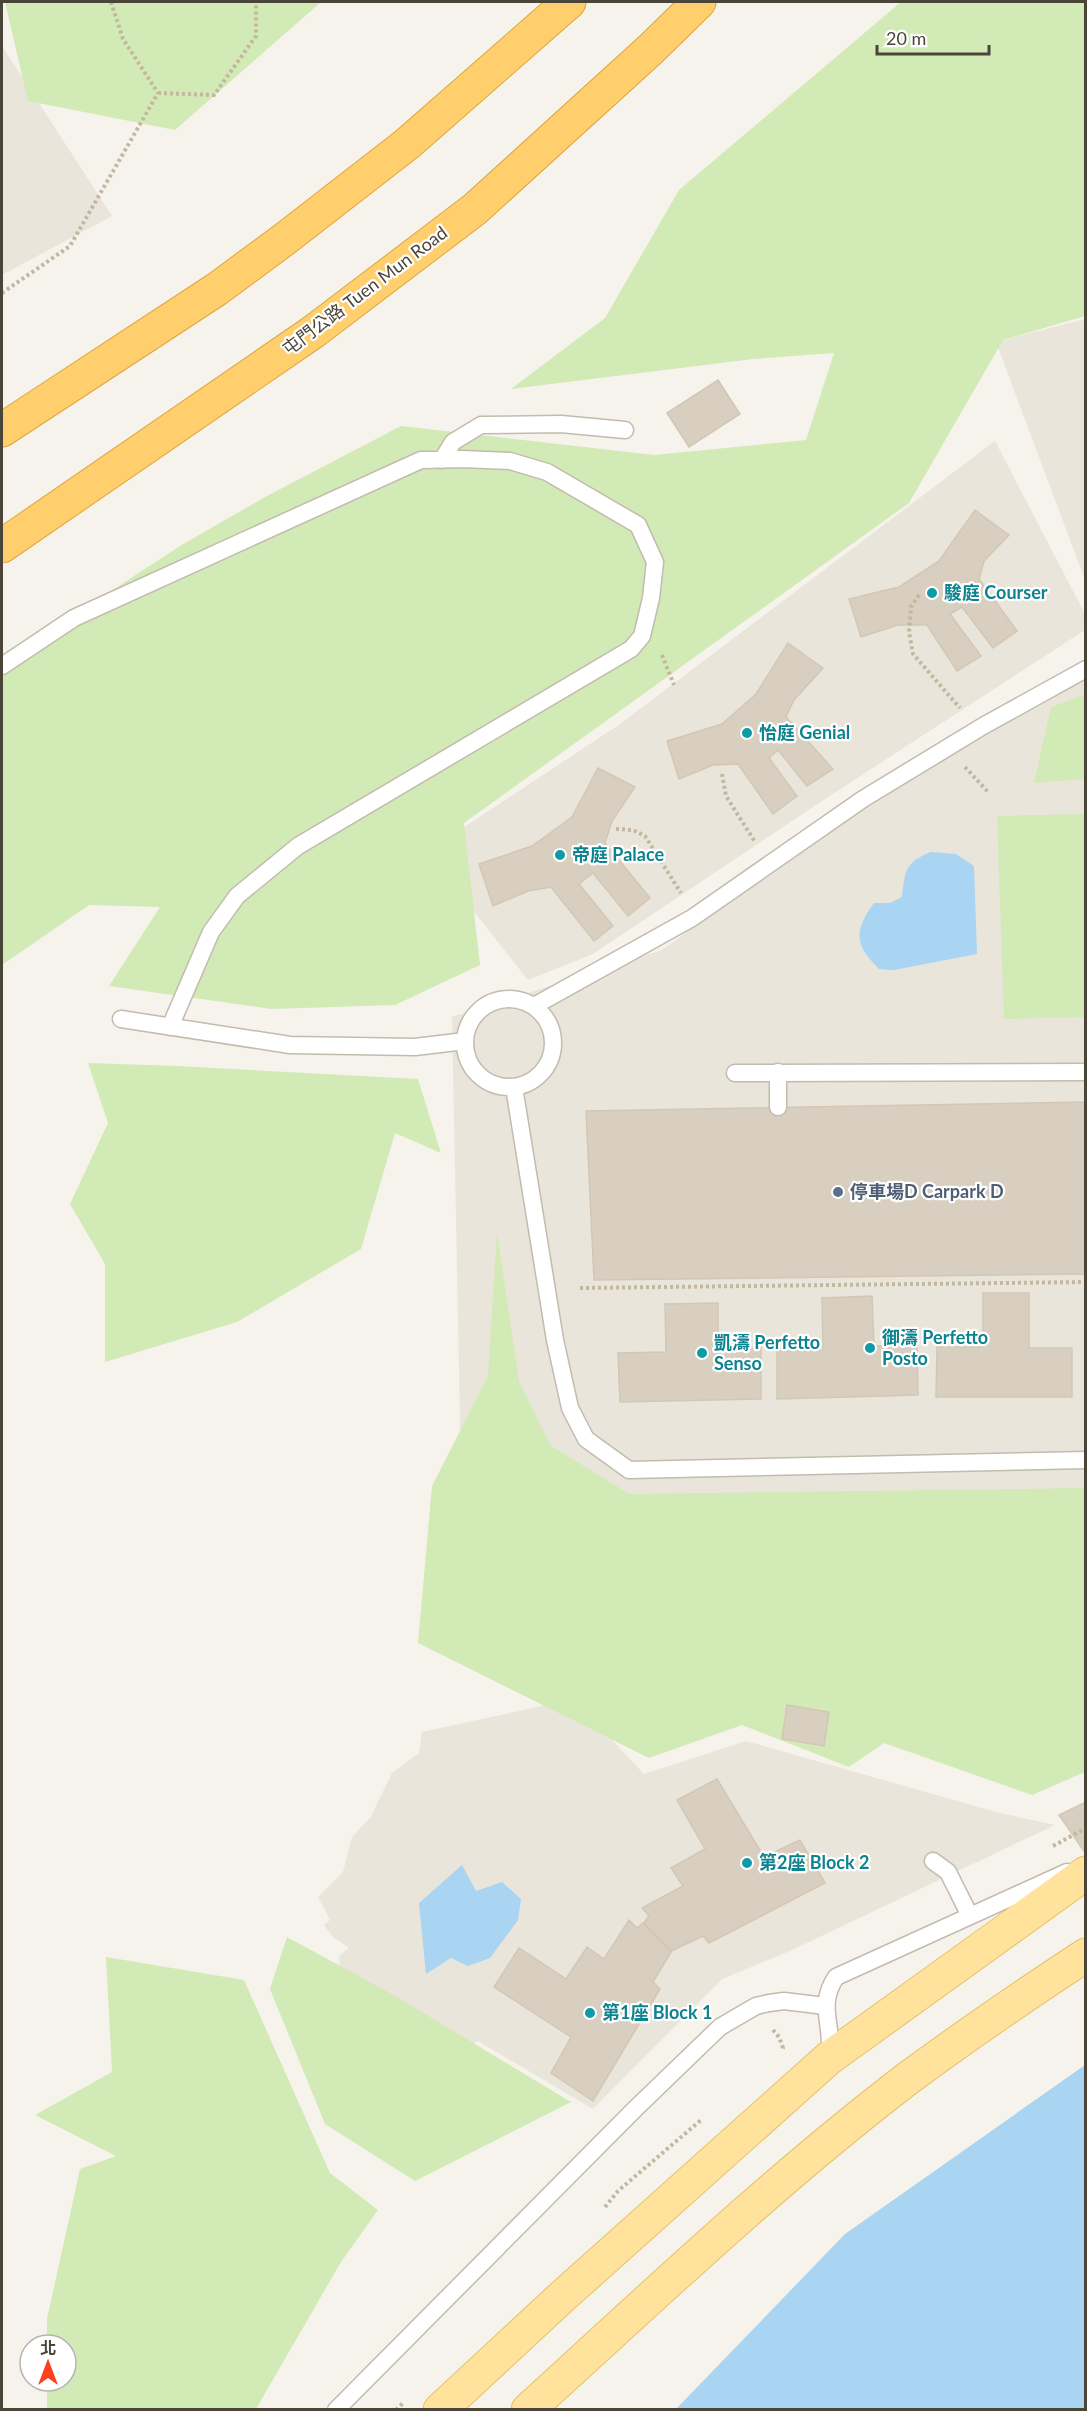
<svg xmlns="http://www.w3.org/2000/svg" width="1087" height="2411" font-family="Lato,'Noto Sans TC',sans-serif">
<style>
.residential{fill:#eae5da}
.green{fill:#d2eab5}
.water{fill:#a9d4f2}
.building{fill:#d8cfc1;stroke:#d3c7b4;stroke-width:1.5}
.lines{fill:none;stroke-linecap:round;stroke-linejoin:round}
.lane-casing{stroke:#c2bbae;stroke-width:19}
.primary-casing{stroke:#e6c16a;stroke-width:35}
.highway-casing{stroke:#e0a43c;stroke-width:35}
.path{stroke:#c4b79f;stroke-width:4;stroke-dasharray:3 3;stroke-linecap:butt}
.lane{stroke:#fff;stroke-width:16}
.primary{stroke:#ffe39c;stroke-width:33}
.highway{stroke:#ffcf6e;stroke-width:33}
.culture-dot{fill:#0f9aa8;stroke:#fff;stroke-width:2}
.service-dot{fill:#5c6f8a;stroke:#fff;stroke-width:2}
.labels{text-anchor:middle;stroke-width:4.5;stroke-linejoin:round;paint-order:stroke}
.street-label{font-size:18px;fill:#4b4439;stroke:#fff}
.culture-label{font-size:18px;font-weight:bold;fill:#0d838f;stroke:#fff;text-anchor:start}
.service-label{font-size:18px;font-weight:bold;fill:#4e5e75;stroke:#fff;text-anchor:start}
</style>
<rect width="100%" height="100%" fill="#f6f3ec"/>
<path class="residential" d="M 2,46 L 112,216 L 2,275 Z
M 1085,319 L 1085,580 L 996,342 Z
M 995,441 L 1085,614 L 1085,630 L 822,801 L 593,954 L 528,980 L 438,866 L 434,847 L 620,724 Z
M 1085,666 L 1085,1659 L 461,1470 L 452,1017 L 662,950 L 833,826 Z
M 574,1699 L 644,1774 L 746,1741 L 996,1812 L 1055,1825 L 790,1951 L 722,1979 L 593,2109 L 478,2041 L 420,2073 L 340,1971 L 339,1956 L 349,1948 L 333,1937 L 324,1925 L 330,1920 L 318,1897 L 343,1872 L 352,1837 L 370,1818 L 392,1773 L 419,1753 L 422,1732 Z"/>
<path class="green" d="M 5,2 L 321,2 L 175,130 L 28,101 Z
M 901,2 L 1085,2 L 1085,316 L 1003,340 L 909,503 L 464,823 L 480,965 L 395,1005 L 271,1009 L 109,986 L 160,907 L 89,905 L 2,965 L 2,668 L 13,655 L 180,546 L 265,497 L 401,426 L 654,455 L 806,440 L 834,353 L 753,359 L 511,389 L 605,318 L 679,190 Z
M 1085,695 L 1085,779 L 1034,783 L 1051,707 Z
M 1085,814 L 1085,1017 L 1004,1019 L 997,816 Z
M 88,1063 L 177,1066 L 418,1079 L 441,1153 L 395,1133 L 361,1249 L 237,1322 L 105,1362 L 105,1264 L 70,1204 L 108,1123 Z
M 497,1233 L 519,1381 L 550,1445 L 629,1494 L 1085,1488 L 1085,1772 L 1032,1795 L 884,1743 L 849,1767 L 742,1725 L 649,1758 L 418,1643 L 432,1486 L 488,1376 Z
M 287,1937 L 397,1997 L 571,2102 L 415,2181 L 325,2124 L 270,1989 Z
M 106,1957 L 244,1980 L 330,2173 L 378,2210 L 341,2262 L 256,2409 L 47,2409 L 47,2381 L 66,2381 L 66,2345 L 47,2345 L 47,2319 L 80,2169 L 116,2156 L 35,2115 L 112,2072 Z"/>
<path class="water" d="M 931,852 L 956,854 L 974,866 L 977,954 L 894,970 L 879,969 C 854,944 854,931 874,903 L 890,903 L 902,897 C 905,871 905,862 931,852 Z
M 462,1865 L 476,1891 L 502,1882 L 521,1899 L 518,1920 L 490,1958 L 468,1966 L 451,1958 L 426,1974 L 419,1903 Z
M 1085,2065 L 1085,2409 L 676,2409 L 845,2234 Z"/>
<path class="building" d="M 718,380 L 740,414 L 689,447 L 667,413 Z
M 975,510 L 1009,535 L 984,561 L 979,579 L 1017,631 L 993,648 L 962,607 L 950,614 L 981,656 L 957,671 L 927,625 L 898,625 L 861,637 L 849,599 L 899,587 L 939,561 Z
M 788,643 L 823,668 L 794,700 L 786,717 L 833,769 L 807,786 L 778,750 L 769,758 L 797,796 L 773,814 L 738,764 L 713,765 L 679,779 L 667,741 L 722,724 L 756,694 Z
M 598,768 L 635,787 L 612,821 L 605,843 L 650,898 L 628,916 L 593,873 L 579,884 L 613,926 L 594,941 L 551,887 L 528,891 L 493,906 L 479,864 L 532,846 L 572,817 Z
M 1086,1102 L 1086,1274 L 594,1280 L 586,1111 Z
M 983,1293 L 1029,1293 L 1029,1348 L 1072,1348 L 1072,1397 L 936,1397 L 937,1347 L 983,1347 Z
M 872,1296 L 874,1346 L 917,1345 L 918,1395 L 777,1399 L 777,1351 L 823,1350 L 822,1298 Z
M 718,1303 L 718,1349 L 761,1348 L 761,1399 L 620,1402 L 618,1353 L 666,1352 L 665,1304 Z
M 787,1705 L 829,1712 L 824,1746 L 782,1739 Z
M 717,1779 L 764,1857 L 800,1840 L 825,1883 L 709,1943 L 703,1936 L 671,1951 L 644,1923 L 649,1916 L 642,1908 L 683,1886 L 671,1868 L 705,1849 L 677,1800 Z
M 1086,1802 L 1086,1854 L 1059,1815 Z
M 629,1920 L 637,1928 L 643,1923 L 671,1952 L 653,1982 L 660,1989 L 593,2101 L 551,2073 L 571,2037 L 494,1987 L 519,1948 L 566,1979 L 587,1947 L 604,1959 Z"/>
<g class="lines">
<defs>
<path id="lane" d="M 442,460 L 453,442 L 481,425 L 561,424 L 625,430
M 2,666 L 74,618 L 421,460 L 462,459 L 510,461 L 547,472 L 638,525 L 655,562 L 651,598 L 642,636 L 631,649 L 298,846 L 237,896 L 211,932 L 170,1027
M465 1043a44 44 0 1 1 88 0a44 44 0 1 1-88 0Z
M 534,1006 L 692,918 L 863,799 L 983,726 L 1086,669
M 121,1019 L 290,1045 L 415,1047 L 465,1041
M 778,1072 L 778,1107
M 735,1073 L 1086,1072
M 514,1087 L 555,1340 L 570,1408 L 586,1439 L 629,1470 L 1086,1460
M 933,1861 L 948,1872 L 970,1916
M 829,2058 C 835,2027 816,2007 836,1977 L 1067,1872
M 336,2410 L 635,2109 L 720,2027 L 756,2006 L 769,2003 L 784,2001 L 825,2006"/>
<path id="primary" d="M 440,2410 L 564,2295 L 829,2058 L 1086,1873
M 528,2410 C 652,2297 774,2181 907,2079 C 965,2036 1025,1995 1086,1955"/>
<path id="highway" d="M 2,430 L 217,289 L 286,238 L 407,144 L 569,2
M 2,546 L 313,332 L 475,209 L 651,49 L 699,2"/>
</defs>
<use href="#lane" class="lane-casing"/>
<use href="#primary" class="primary-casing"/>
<use href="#highway" class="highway-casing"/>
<path class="path" d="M 111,2 L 123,39 L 158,93
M 158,93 L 214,95 L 256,36 L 256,2
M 2,293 L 70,246 L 158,93
M 919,595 L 911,607 L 909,632 L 913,654 L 960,708
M 662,655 L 674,685
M 965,767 L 989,793
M 722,774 L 726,796 L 755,842
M 616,829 L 633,830 L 645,836 L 681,893
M 580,1288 L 1086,1282
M 1053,1846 L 1086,1828
M 773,2030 L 779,2037 L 783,2048 L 781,2050
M 605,2207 L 618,2191 L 701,2120
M 396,2410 L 404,2402"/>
<use href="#lane" class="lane"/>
<use href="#primary" class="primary"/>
<use href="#highway" class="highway"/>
</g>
<g class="culture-dot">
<circle cx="932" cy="593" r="6"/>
<circle cx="747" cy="733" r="6"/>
<circle cx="560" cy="855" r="6"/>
<circle cx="870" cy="1348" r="6"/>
<circle cx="702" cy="1353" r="6"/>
<circle cx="747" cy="1863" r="6"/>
<circle cx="590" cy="2013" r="6"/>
</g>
<circle class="service-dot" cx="838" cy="1192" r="6"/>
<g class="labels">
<g class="street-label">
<text transform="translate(365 291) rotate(-37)" y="6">屯門公路 Tuen Mun Road</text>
</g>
<g class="culture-label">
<text x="944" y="599">駿庭 Courser</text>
<text x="759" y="739">怡庭 Genial</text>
<text x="572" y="861">帝庭 Palace</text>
<text x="882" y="1344">御濤 Perfetto<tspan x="882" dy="21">Posto</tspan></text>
<text x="714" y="1349">凱濤 Perfetto<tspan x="714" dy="21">Senso</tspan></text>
<text x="759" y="1869">第2座 Block 2</text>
<text x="602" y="2019">第1座 Block 1</text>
</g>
<g class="service-label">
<text x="850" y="1198">停車場D Carpark D</text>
</g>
</g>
<rect width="1087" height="2411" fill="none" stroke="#4b4439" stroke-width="6"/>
<g transform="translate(48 2363)"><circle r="28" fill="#ffffff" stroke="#b7b4b0" stroke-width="1.5"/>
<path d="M0-4.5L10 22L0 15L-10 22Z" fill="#fc3f1d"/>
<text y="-9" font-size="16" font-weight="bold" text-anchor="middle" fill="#4b4439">北</text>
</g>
<path d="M877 45v9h112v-9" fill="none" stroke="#4b4439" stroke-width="3"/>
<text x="886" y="45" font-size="18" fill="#4b4439" stroke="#ffffff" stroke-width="4.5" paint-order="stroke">20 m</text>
</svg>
